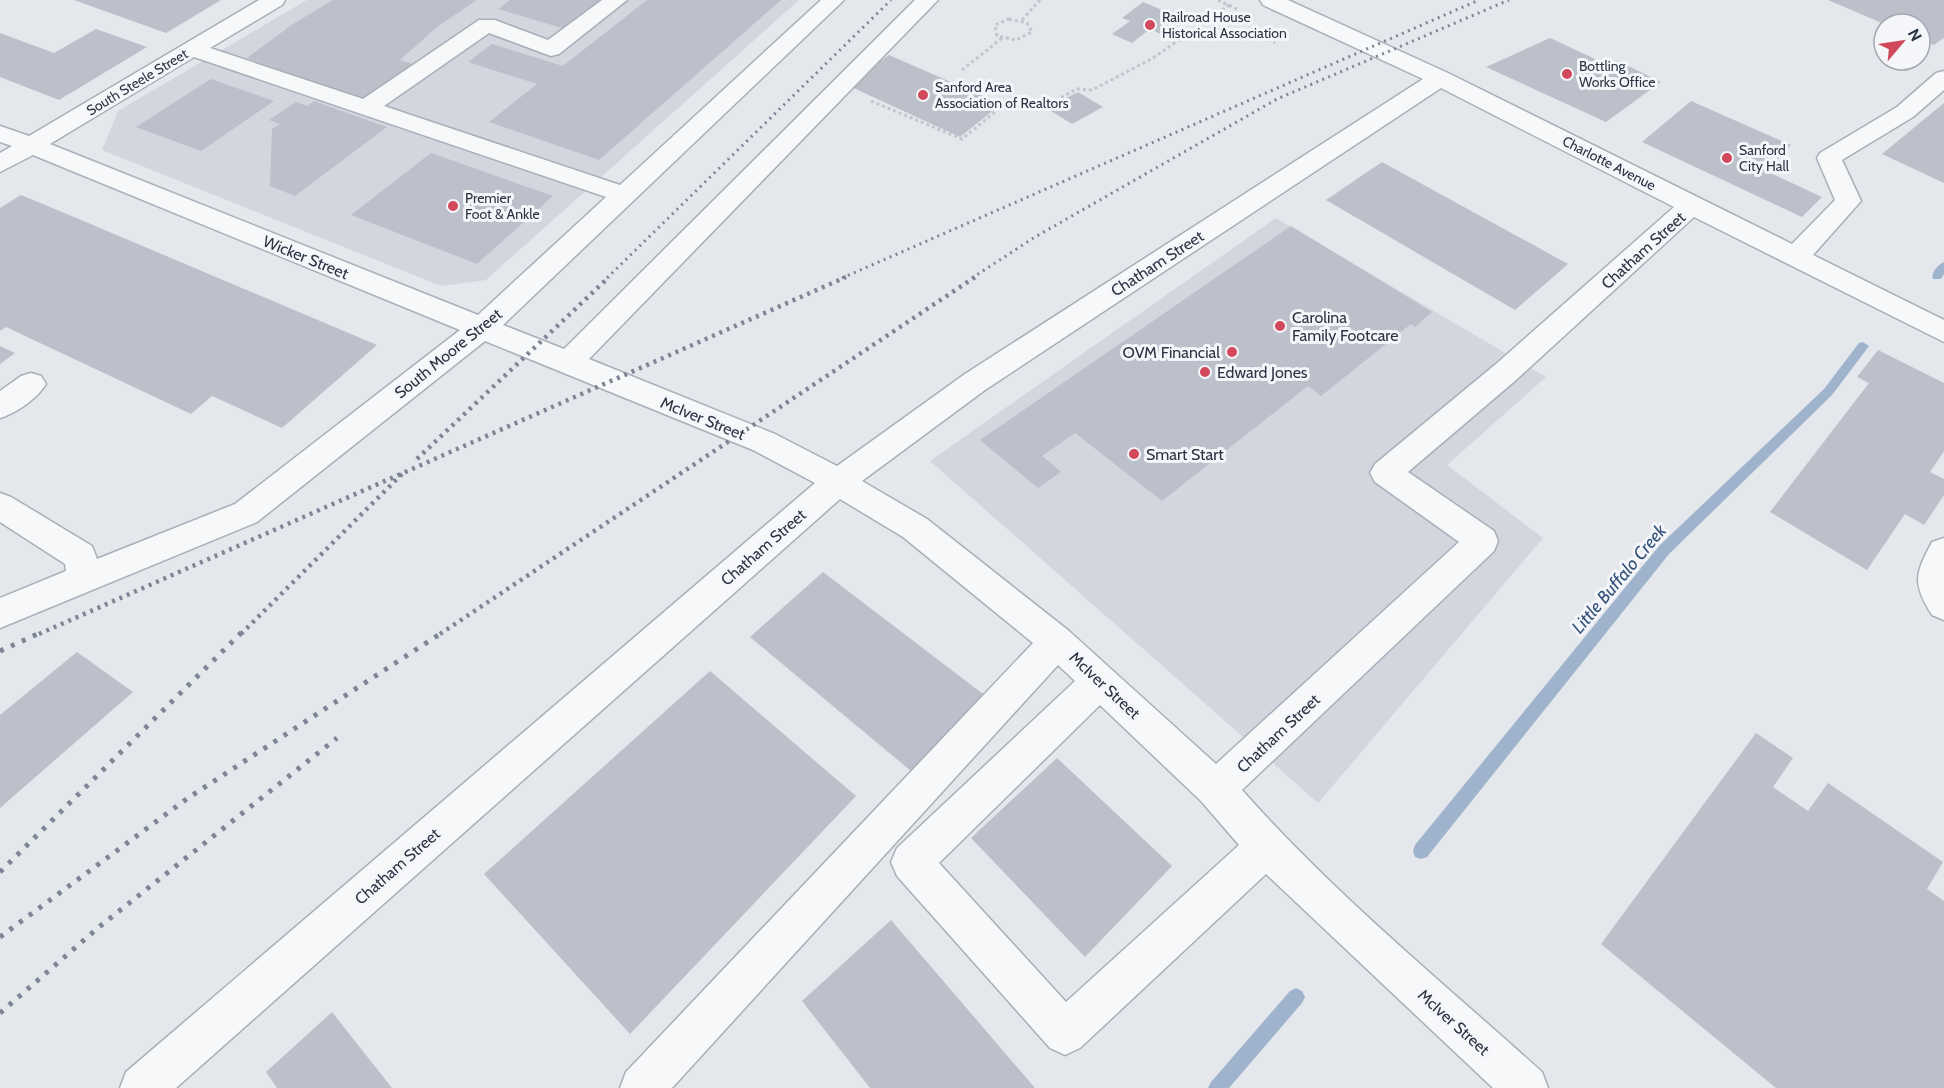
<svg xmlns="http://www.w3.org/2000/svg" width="1944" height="1088" font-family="Cabin,sans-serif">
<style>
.built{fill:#d2d6de}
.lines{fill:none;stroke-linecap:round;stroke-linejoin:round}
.stream{fill:#9fb4cc;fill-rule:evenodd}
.building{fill:#bbc0ca}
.minor-casing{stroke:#a9aeb7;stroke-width:3}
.path{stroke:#c2c5cb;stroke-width:3;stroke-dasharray:3 3;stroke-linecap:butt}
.minor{fill:#f7f8fa;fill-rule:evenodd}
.rail-far2{stroke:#7d8696;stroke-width:3;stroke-dasharray:2 4.5;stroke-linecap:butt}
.rail-far1{stroke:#7d8696;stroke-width:4.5;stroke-dasharray:3 5;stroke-linecap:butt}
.rail{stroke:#7d8696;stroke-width:5;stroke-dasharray:4 8;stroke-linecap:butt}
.poi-dot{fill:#d1495b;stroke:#f4f6f9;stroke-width:2}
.labels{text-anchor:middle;stroke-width:6;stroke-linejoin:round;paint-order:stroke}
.far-poi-label{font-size:14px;fill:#2b3445;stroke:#f4f6f9;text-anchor:start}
.far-street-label{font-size:14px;fill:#2b3445;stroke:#f4f6f9}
.street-label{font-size:16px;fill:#2b3445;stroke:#f4f6f9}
.poi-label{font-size:16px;fill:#2b3445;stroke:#f4f6f9;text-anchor:start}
.water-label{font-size:18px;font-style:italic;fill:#34527a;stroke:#f4f6f9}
</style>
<rect width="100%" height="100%" fill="#e4e7ec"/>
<path class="built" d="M 307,0 L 799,0 L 486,280 L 441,286 L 102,150 L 118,111 Z
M 1276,218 L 1546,377 L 1447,465 L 1543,538 L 1318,803 L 930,461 Z"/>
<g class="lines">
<path class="stream" d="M 1944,262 L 1944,274 L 1941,279 L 1933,279 C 1930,273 1939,264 1944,262 Z
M 1863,342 L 1869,346 L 1832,395 L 1669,554 L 1427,857 L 1421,859 L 1415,857 L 1413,851 L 1415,845 L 1659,546 L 1824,389 L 1859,343 Z
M 1296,988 L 1302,991 L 1305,997 L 1302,1003 L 1229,1088 L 1208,1088 L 1211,1082 L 1290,991 Z"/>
</g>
<path class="building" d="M 74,0 L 221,0 L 166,33 Z
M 333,0 L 477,0 L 437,27 L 400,60 L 413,64 L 364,99 L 247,58 L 293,24 Z
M 510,0 L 602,0 L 565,29 L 498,9 Z
M 647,0 L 781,0 L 599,160 L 489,122 L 537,84 L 468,62 L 492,44 L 563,66 Z
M 1828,0 L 1944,0 L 1944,38 L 1934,45 L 1920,39 L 1920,24 L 1884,24 Z
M 1143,2 L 1184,19 L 1163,35 L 1150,29 L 1132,43 L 1112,34 L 1130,21 L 1122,18 Z
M 96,29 L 147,47 L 59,100 L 0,77 L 0,33 L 54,53 Z
M 1550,38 L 1608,65 L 1616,60 L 1661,82 L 1606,122 L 1486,67 Z
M 889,55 L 1001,104 L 960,137 L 847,85 Z
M 211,79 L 274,101 L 201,151 L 136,127 Z
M 1078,92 L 1103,107 L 1072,124 L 1046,108 Z
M 314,101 L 387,127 L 295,196 L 270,186 L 272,129 L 280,124 L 269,120 L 296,102 L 307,106 Z
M 1691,101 L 1791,145 L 1766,171 L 1822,197 L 1802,217 L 1642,142 Z
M 1944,103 L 1944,183 L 1882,154 Z
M 431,153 L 553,196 L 477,264 L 351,215 Z
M 1382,162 L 1568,264 L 1515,310 L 1326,200 Z
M 21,195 L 74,217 L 377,345 L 282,428 L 212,396 L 191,414 L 6,327 L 0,331 L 0,208 Z
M 1291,226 L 1432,312 L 1415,327 L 1411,324 L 1321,396 L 1308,386 L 1162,501 L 1075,433 L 1042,456 L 1061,472 L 1038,488 L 980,440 Z
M 0,346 L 15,353 L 0,364 Z
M 1878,350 L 1944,383 L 1944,451 L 1930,472 L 1944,479 L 1944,495 L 1924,525 L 1905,514 L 1867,570 L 1770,512 L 1869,383 L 1857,377 Z
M 823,572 L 983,694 L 911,771 L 750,637 Z
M 77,652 L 133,692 L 0,808 L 0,715 Z
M 710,671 L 856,796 L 630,1034 L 484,874 Z
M 1756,733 L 1793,758 L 1773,787 L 1808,811 L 1828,783 L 1943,862 L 1927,889 L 1944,901 L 1944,1088 L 1776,1088 L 1601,944 Z
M 1057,758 L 1172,866 L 1085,957 L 971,838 Z
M 891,920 L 1035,1088 L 870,1088 L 802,1001 Z
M 332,1012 L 392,1088 L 277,1088 L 266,1072 Z"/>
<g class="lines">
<defs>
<path id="minor" d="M 259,0 L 285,0 L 282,5 L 210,48 L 363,99 L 479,20 L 495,20 L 548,40 L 602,0 L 627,0 L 559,54 L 551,56 L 489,33 L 384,106 L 620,185 L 821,0 L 844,0 L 503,325 L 564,349 L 915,0 L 938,0 L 589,359 L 775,434 L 837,466 L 965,374 L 1423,79 L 1263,5 L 1260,0 L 1288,0 L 1448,73 L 1792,244 L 1835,200 L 1817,158 L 1820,153 L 1897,107 L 1936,73 L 1944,71 L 1944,90 L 1913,117 L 1842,160 L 1861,201 L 1813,255 L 1944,320 L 1944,342 L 1694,217 L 1516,380 L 1408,472 L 1494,531 L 1498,541 L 1494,551 L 1242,790 C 1333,893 1441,981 1542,1072 L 1548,1088 L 1493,1088 L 1266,874 L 1080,1048 L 1065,1055 L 1050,1048 L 897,876 L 891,862 L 897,848 L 1075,681 L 1058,665 L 672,1088 L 620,1088 L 626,1072 L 1033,643 L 903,537 L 840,499 L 176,1088 L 120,1088 L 126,1072 L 815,483 L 753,450 L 485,341 L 257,522 L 0,628 L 0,598 L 66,571 L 65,564 L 0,522 L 0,493 L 11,497 L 92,546 L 97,559 L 235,504 L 460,330 L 33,155 L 0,172 L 0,153 L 12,146 L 0,142 L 0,126 L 29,136 ZM 194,57 L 606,197 L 478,315 L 50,144 ZM 1441,88 L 1674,207 L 1496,364 L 1375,464 L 1370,473 L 1375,482 L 1459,542 L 1216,764 L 1069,631 L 927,519 L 862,481 L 985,390 ZM 1100,705 L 1201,801 L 1239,845 L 1066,1002 L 939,863 Z
M 31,373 L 41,376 L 46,384 C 37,399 16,413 0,418 L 0,391 L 21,376 Z
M 1944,538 L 1944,620 L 1932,615 C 1912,583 1915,574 1932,542 Z"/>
</defs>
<use href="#minor" class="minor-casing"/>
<path class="path" d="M 1218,0 L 1239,10
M 1009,19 L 1027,23 L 1032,32 L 1016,40 L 997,36 L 995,25 Z
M 1022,20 L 1040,0
M 1259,32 L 1275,43
M 962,70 L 1002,38
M 871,101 L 962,139 L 1012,98 L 1043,107 L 1077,89 L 1092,90 L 1153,58 L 1229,5"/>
<use href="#minor" class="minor"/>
<path class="rail-far2" d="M 607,278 L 891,0
M 842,278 L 1479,0
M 972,278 L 1035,237 L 1277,99 L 1509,0"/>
<path class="rail-far1" d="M 417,459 L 609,277
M 39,634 L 846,277
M 241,634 L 402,474
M 440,634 L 975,277"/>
<path class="rail" d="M 0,651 L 42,632
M 0,872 L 242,632
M 0,937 L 188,798 L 443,632
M 0,1013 L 99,927 L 337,738"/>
</g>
<g class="poi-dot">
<circle cx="1150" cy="25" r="6"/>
<circle cx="1567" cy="74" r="6"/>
<circle cx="923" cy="95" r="6"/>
<circle cx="1727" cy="158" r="6"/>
<circle cx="453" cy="206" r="6"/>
<circle cx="1280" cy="326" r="6"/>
<circle cx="1232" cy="352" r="6"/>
<circle cx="1205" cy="372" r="6"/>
<circle cx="1134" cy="454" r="6"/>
</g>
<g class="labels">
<g class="far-poi-label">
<text x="1162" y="22">Railroad House<tspan x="1162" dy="16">Historical Association</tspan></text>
<text x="1579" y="71">Bottling<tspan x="1579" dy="16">Works Office</tspan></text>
<text x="935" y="92">Sanford Area<tspan x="935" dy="16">Association of Realtors</tspan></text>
<text x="1739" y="155">Sanford<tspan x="1739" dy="16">City Hall</tspan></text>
<text x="465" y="203">Premier<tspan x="465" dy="16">Foot &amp; Ankle</tspan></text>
</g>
<g class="far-street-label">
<text transform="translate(137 82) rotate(-31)" y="5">South Steele Street</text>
<text transform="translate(1609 163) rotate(27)" y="5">Charlotte Avenue</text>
</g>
<g class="street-label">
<text transform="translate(1643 250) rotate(-42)" y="6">Chatham Street</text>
<text transform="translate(306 257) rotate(22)" y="6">Wicker Street</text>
<text transform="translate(1157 263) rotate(-33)" y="6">Chatham Street</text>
<text transform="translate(448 353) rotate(-39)" y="6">South Moore Street</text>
<text transform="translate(703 418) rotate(22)" y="6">McIver Street</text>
<text transform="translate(763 547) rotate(-41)" y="6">Chatham Street</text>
<text transform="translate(1105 685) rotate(43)" y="6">McIver Street</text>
<text transform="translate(1278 733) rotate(-43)" y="6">Chatham Street</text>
<text transform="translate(397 866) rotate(-41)" y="6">Chatham Street</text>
<text transform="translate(1454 1022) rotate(42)" y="6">McIver Street</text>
</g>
<g class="poi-label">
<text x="1292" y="323">Carolina<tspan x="1292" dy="18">Family Footcare</tspan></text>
<text x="1220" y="358" text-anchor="end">OVM Financial</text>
<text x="1217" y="378">Edward Jones</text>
<text x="1146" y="460">Smart Start</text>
</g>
<g class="water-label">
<text transform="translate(1619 579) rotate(-50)" y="6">Little Buffalo Creek</text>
</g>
</g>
<g transform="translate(1902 42) rotate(61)"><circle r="28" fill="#f4f6f9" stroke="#a4a8b1" stroke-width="1.5"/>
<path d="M0-4.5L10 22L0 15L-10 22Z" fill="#d1495b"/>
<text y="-9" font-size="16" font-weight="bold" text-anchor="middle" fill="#2b3445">N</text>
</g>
</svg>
